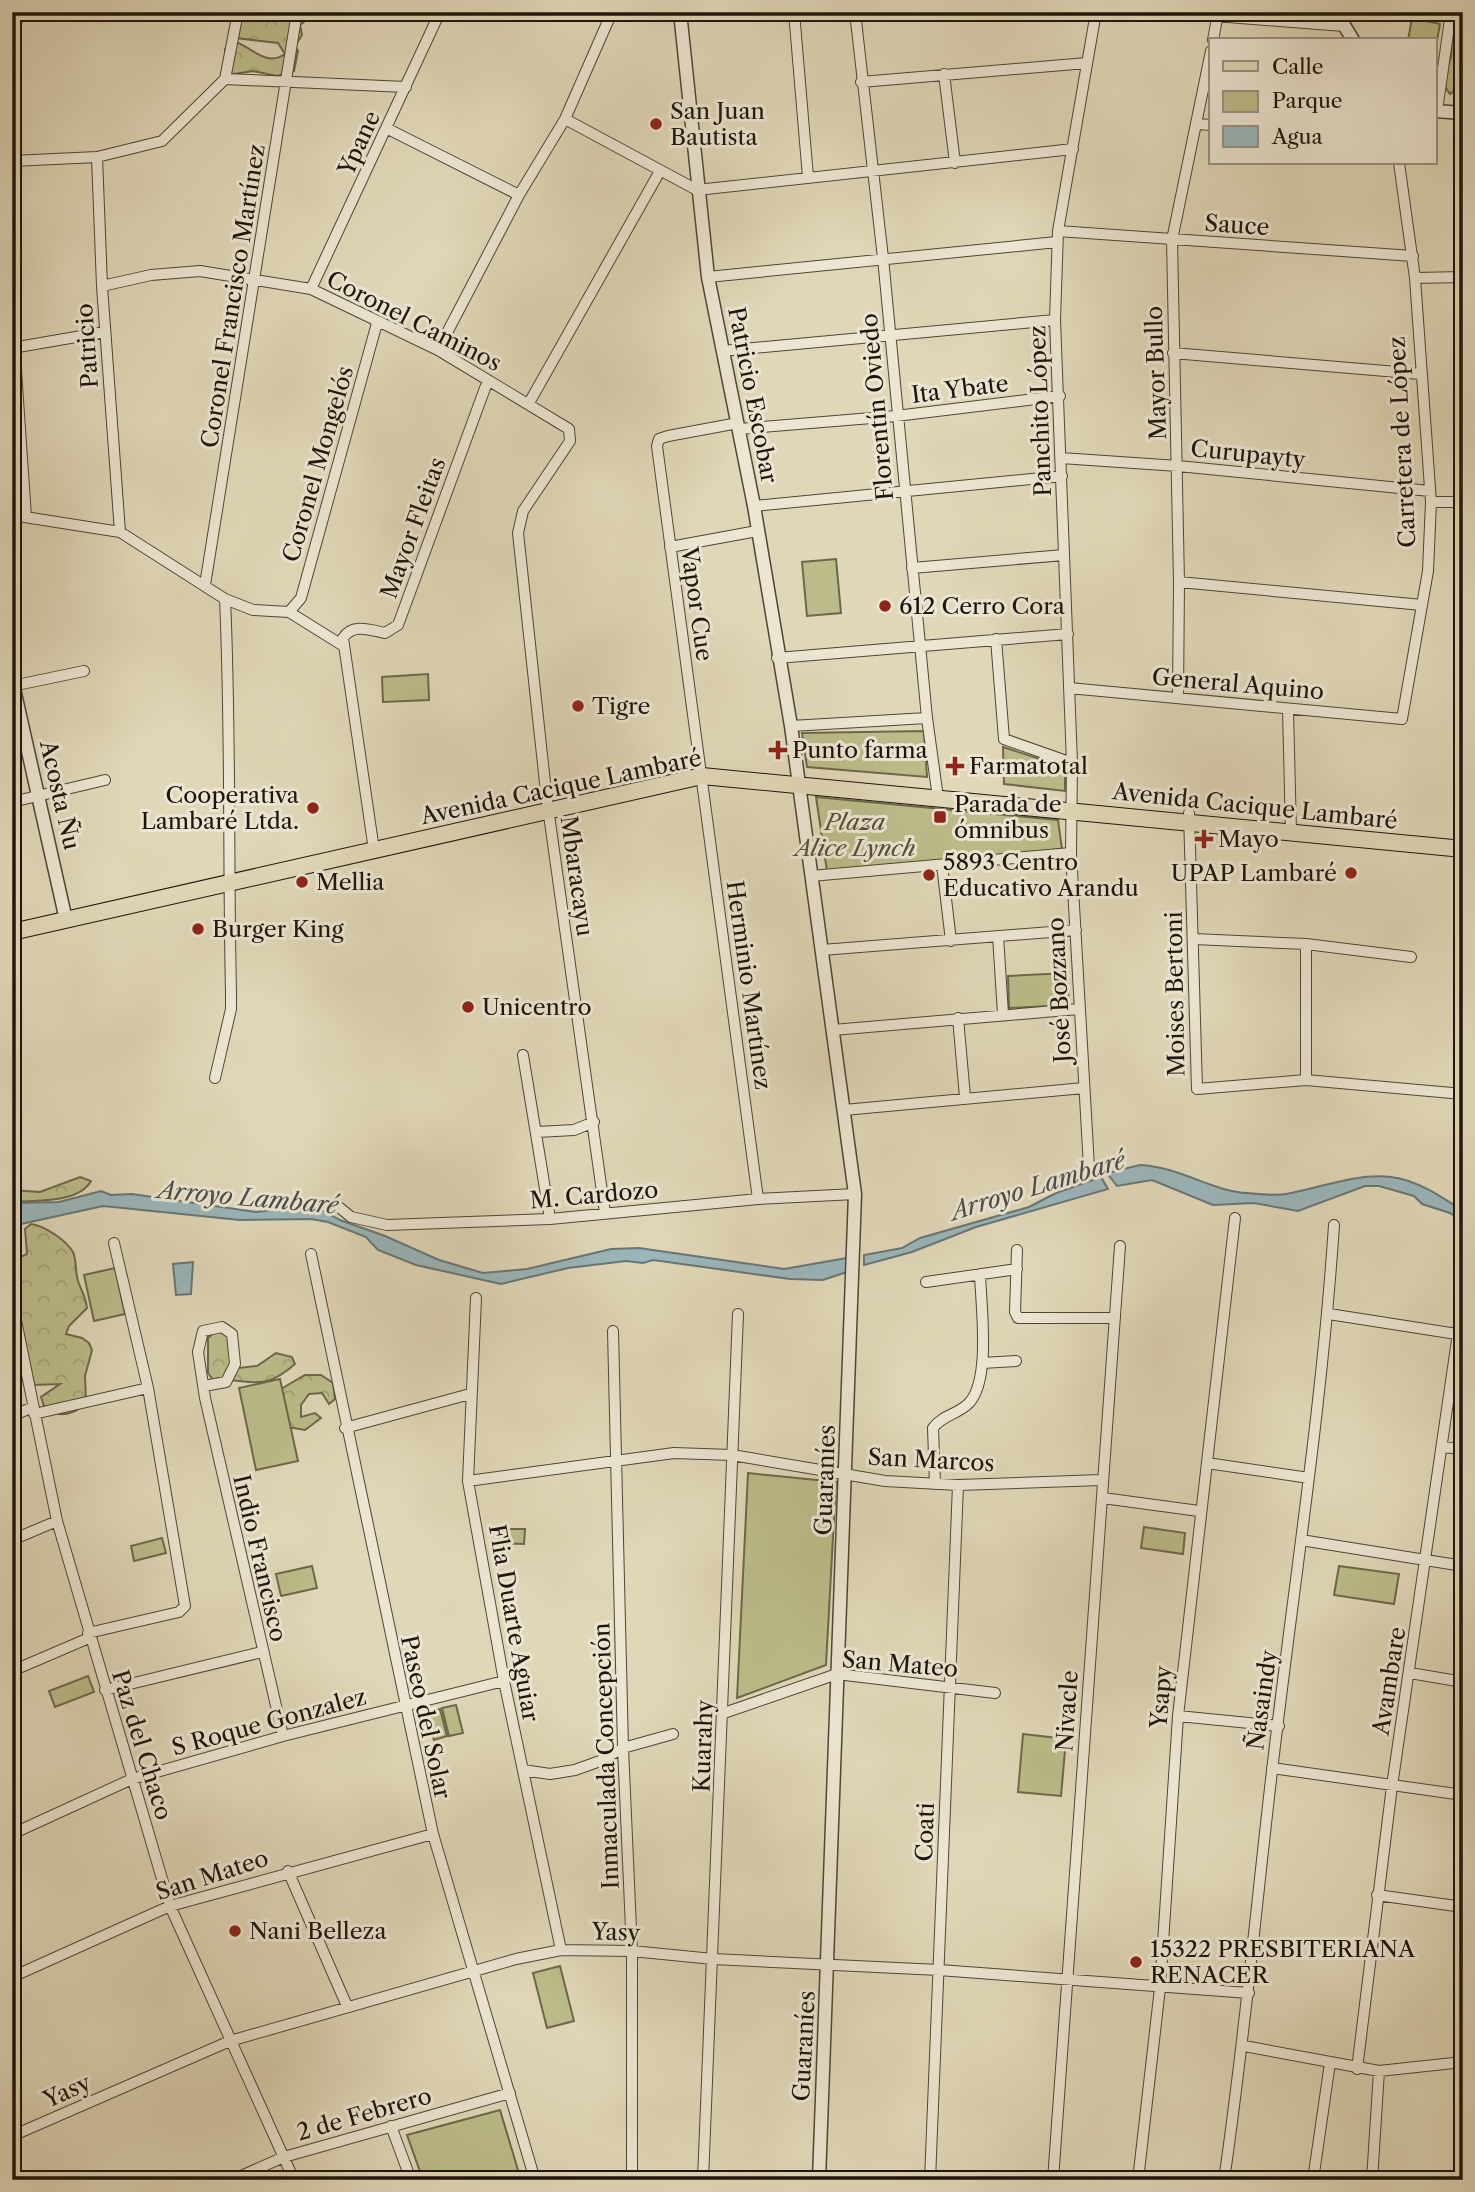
<svg xmlns="http://www.w3.org/2000/svg" width="1475" height="2192" font-family="'Libre Caslon Text',serif">
<style>
.forest{fill:url(#forest-crowns);stroke:#6c684a;stroke-width:2}
.park{fill:#bbbc89;stroke:#6c684a;stroke-width:2}
.water{fill:#9ab6bb;stroke:#687675;stroke-width:2}
.lines{fill:none;stroke-linecap:round;stroke-linejoin:round}
.minor-casing{stroke:#4e4637;stroke-width:12}
.tertiary-casing{stroke:#4e4637;stroke-width:15}
.primary-casing{stroke:#1d150c;stroke-width:18}
.minor{stroke:#ebe5d1;stroke-width:10}
.tertiary{stroke:#ebe5d1;stroke-width:12}
.primary{stroke:#e0d7b8;stroke-width:16}
.poi-dot{fill:#8f2418;stroke:#ebe5d1;stroke-width:2.5}
.labels{text-anchor:middle;stroke-width:6;stroke-linejoin:round;paint-order:stroke}
.poi-label{font-size:23px;fill:#1d150c;stroke:#ebe5d1;text-anchor:start}
.street-label{font-size:23px;fill:#1d150c;stroke:#ebe5d1}
.park-label{font-size:23px;font-style:italic;fill:#544f38;stroke:#ebe5d1}
.water-label{font-size:24px;font-style:italic;fill:#494d49;stroke:#ebe5d1}
</style>
<defs>
<pattern id="forest-crowns" width="20" height="18" patternUnits="userSpaceOnUse" patternTransform="scale(1.75)"><rect width="20" height="18" fill="#bbbc89"/><path d="M2 6a3 3 0 1 1 6 0M12 15a3 3 0 1 1 6 0" fill="none" stroke="#a0a175"/></pattern>
</defs>
<rect width="100%" height="100%" fill="#e0d7b8"/>
<filter id="stains"><feTurbulence type="fractalNoise" baseFrequency=".00286" numOctaves="4"/><feColorMatrix values="0 0 0 0 .2 0 0 0 0 .09 0 0 0 0 .02 0 0 0 .5 -.17"/></filter>
<radialGradient id="worn" r=".72"><stop offset=".6" stop-color="#630" stop-opacity="0"/><stop offset="1" stop-color="#630" stop-opacity=".3"/></radialGradient>
<path class="forest" d="M 234,12 L 274,12 L 278,19 L 285,18 L 291,12 L 304,15 L 305,21 L 300,25 L 302,35 L 295,46 L 298,51 L 294,71 L 277,76 L 253,71 L 228,75 L 225,49 L 236,42 C 253,48 266,67 285,54 L 278,43 L 236,38 L 230,30 Z
M 1463,25 L 1463,83 L 1450,94 C 1436,76 1448,73 1451,56 C 1453,50 1450,40 1450,33 Z
M 80,1177 L 91,1181 C 78,1204 34,1200 12,1202 L 12,1190 L 40,1192 Z
M 31,1224 C 45,1226 66,1240 73,1252 C 77,1261 75,1272 78,1281 C 81,1290 86,1297 87,1308 L 69,1326 L 66,1334 L 82,1338 L 89,1343 L 92,1350 L 85,1376 L 86,1402 C 76,1415 59,1418 45,1409 L 41,1397 L 60,1384 L 32,1385 L 12,1371 L 12,1261 L 27,1254 L 25,1229 Z
M 217,1330 L 229,1332 L 231,1369 L 257,1366 L 276,1353 L 292,1357 L 295,1364 C 261,1394 251,1378 213,1380 L 208,1373 L 208,1338 Z
M 305,1375 L 321,1375 L 333,1383 L 335,1399 L 329,1404 L 322,1393 L 309,1394 L 301,1405 L 301,1417 L 315,1413 L 321,1418 L 305,1430 L 287,1427 L 281,1389 Z"/>
<path class="park" d="M 1412,18 L 1440,24 L 1435,52 L 1435,40 L 1408,40 Z
M 836,559 L 841,613 L 807,616 L 802,562 Z
M 428,674 L 429,700 L 383,702 L 382,677 Z
M 924,731 L 927,777 L 807,767 L 802,733 Z
M 1003,747 L 1065,767 L 1065,791 L 1004,784 Z
M 816,797 L 1058,820 L 1062,849 L 827,871 Z
M 1067,973 L 1069,1005 L 1009,1008 L 1008,976 Z
M 115,1268 L 125,1314 L 94,1321 L 84,1275 Z
M 280,1379 L 298,1461 L 256,1470 L 239,1388 Z
M 748,1473 L 836,1482 L 826,1665 L 737,1698 Z
M 1144,1527 L 1185,1533 L 1183,1554 L 1141,1548 Z
M 499,1529 L 525,1529 L 524,1544 L 498,1543 Z
M 162,1538 L 166,1553 L 134,1561 L 131,1546 Z
M 312,1566 L 317,1588 L 281,1596 L 276,1574 Z
M 1339,1566 L 1399,1574 L 1394,1604 L 1334,1595 Z
M 88,1676 L 94,1692 L 55,1707 L 49,1691 Z
M 456,1705 L 463,1733 L 449,1736 L 442,1708 Z
M 440,1709 L 447,1736 L 434,1740 L 426,1713 Z
M 1023,1734 L 1066,1739 L 1061,1796 L 1018,1792 Z
M 560,1966 L 574,2021 L 547,2028 L 533,1973 Z
M 500,2110 L 521,2180 L 423,2180 L 407,2135 Z"/>
<path class="water" d="M 1140,1165 C 1181,1167 1213,1192 1248,1193 C 1259,1194 1275,1196 1286,1194 C 1321,1188 1354,1173 1391,1177 C 1417,1180 1442,1197 1463,1211 L 1463,1222 L 1450,1213 L 1422,1204 L 1414,1196 L 1379,1186 L 1365,1186 L 1298,1211 L 1254,1203 L 1213,1205 L 1152,1180 L 1117,1186 L 1107,1173 Z
M 1101,1177 L 1108,1189 L 976,1227 L 912,1252 L 864,1265 L 864,1255 L 902,1248 L 920,1238 L 1029,1207 L 1056,1193 Z
M 101,1191 L 111,1195 L 132,1194 L 256,1212 L 313,1205 L 340,1220 L 385,1236 L 439,1260 L 483,1273 L 527,1269 L 611,1249 L 639,1248 L 784,1269 L 847,1258 L 847,1272 L 823,1280 L 790,1279 L 653,1260 L 643,1263 L 626,1261 L 568,1268 L 501,1284 L 416,1265 L 378,1250 L 366,1237 L 328,1222 L 311,1219 L 240,1220 L 103,1206 L 12,1226 L 12,1203 L 59,1202 Z
M 193,1262 L 191,1294 L 176,1295 L 173,1264 Z"/>
<g class="lines">
<defs>
<path id="minor" d="M 794,12 L 808,177
M 855,12 L 883,258 L 927,718 L 938,798
M 1164,12 L 1344,26
M 1213,40 L 1218,13
M 944,74 L 955,163
M 225,79 L 238,12
M 861,82 L 1087,63
M 12,85 L 17,12
M 1437,111 L 1451,12
M 565,119 L 697,190 L 1073,149
M 1197,124 L 1211,125
M 388,129 L 519,195
M 97,157 L 102,286 L 120,532
M 12,161 L 97,157 L 162,141 L 225,79 L 406,87
M 1058,231 L 1413,256
M 708,277 L 1057,242
M 1415,278 L 1463,277
M 102,286 L 151,275 L 200,271 L 311,289 L 438,350 L 569,429 L 570,441 L 523,511 L 518,533 L 547,801 L 605,1213
M 311,289 L 440,12
M 12,312 L 26,517
M 12,348 L 105,332
M 438,350 L 519,195 L 565,119 L 612,12
M 722,351 L 1055,320
M 1173,353 L 1421,374
M 529,403 L 660,171
M 738,423 L 668,436 L 659,439 L 657,446 L 758,1199
M 739,429 L 896,416 L 1060,396
M 1061,458 L 1178,466 L 1430,491
M 1431,502 L 1463,502
M 754,506 L 1062,476
M 12,515 L 120,532 L 225,599 L 253,610 L 289,612 L 342,645
M 670,547 L 757,531
M 912,568 L 1064,555
M 1179,582 L 1422,605
M 205,585 L 297,12
M 289,612 L 301,598 L 377,323
M 996,639 L 1004,739 L 1072,763
M 777,658 L 1068,634
M 12,686 L 84,671
M 1069,688 L 1402,719 L 1428,571 L 1431,502 L 1415,278 L 1399,163
M 1178,698 L 1179,582 L 1172,240 L 1211,51
M 1288,709 L 1291,833
M 791,726 L 927,718
M 12,802 L 105,780
M 1189,813 L 1197,1089 L 1306,1080 L 1463,1094
M 374,850 L 343,638 C 353,623 370,630 385,633 L 398,625 L 488,380
M 942,865 L 951,941
M 811,876 L 1071,853
M 998,936 L 1003,1014
M 1194,939 L 1306,944 L 1411,957
M 822,950 L 1076,930
M 958,1018 L 965,1097
M 833,1030 L 1079,1009
M 523,1055 L 550,1219
M 215,1078 L 231,1009 L 231,992 C 228,861 231,730 225,599
M 1306,1080 L 1306,944
M 844,1110 L 1084,1088
M 537,1132 L 574,1130 L 594,1122
M 1089,1167 L 1071,853 L 1072,763 L 1055,320 L 1058,231 L 1096,12
M 340,1208 L 351,1217 L 387,1225 L 550,1219 L 758,1199 L 855,1194
M 1017,1250 L 1015,1312 L 1018,1318 L 1113,1318
M 311,1254 L 433,1834 L 535,2180
M 926,1282 L 1017,1269
M 476,1298 L 468,1481 L 504,1681 L 561,1950
M 12,1301 L 57,1521 L 170,1906 L 294,2180
M 1329,1314 L 1463,1335
M 613,1331 L 623,1748 L 632,1951 L 632,2180
M 982,1363 L 1016,1361
M 204,1386 L 226,1382 L 235,1364 L 232,1334 L 222,1327 L 203,1331 L 198,1352 L 205,1398 L 283,1736
M 34,1414 L 148,1388
M 12,1416 L 33,1407
M 345,1428 L 470,1394
M 1442,1447 L 1463,1449
M 1207,1463 L 1309,1478
M 468,1481 L 674,1453 L 732,1455 L 885,1481 L 958,1485 L 1101,1480
M 935,1484 L 933,1428 C 942,1415 959,1414 969,1403 C 991,1380 981,1306 980,1274
M 1103,1498 L 1199,1511
M 12,1540 L 57,1521
M 1301,1540 L 1463,1566
M 88,1633 L 179,1612 L 185,1606 L 148,1388 L 114,1243
M 12,1671 L 89,1638
M 1410,1673 L 1463,1682
M 105,1690 L 262,1652
M 724,1713 L 837,1674 L 995,1693
M 1178,1716 L 1279,1726
M 1272,1768 L 1463,1795
M 523,1770 L 550,1774 L 575,1770 L 600,1761 L 623,1748 L 673,1734
M 12,1834 L 132,1779 L 283,1736 L 504,1681
M 288,1871 L 347,2006
M 1377,1895 L 1463,1907
M 12,1977 L 170,1906 L 433,1834
M 1244,2046 L 1379,2071 L 1463,2062
M 1357,2069 L 1392,1786 L 1463,1299
M 391,2126 L 411,2180
M 12,2136 L 230,2041 L 516,1959 L 561,1950 L 632,1951 L 713,1959 L 939,1970 L 1249,1993
M 232,2180 L 284,2157 L 510,2093
M 703,2180 L 738,1314
M 930,2180 L 958,1485
M 1053,2180 L 1120,1246
M 1138,2180 L 1160,1988 L 1178,1716 L 1235,1218
M 1224,2180 C 1244,2044 1256,1907 1272,1771 C 1293,1589 1322,1408 1334,1225
M 1313,2180 L 1330,2063
M 1372,2180 L 1379,2071"/>
<path id="tertiary" d="M 680,12 L 708,277 L 754,506 L 791,726 L 855,1194 L 819,2180
M 1336,12 L 1353,40
M 1435,111 L 1463,113
M 12,680 L 66,920"/>
<path id="primary" d="M 12,932 L 702,776 L 1463,849"/>
</defs>
<use href="#minor" class="minor-casing"/>
<use href="#tertiary" class="tertiary-casing"/>
<use href="#primary" class="primary-casing"/>
<use href="#minor" class="minor"/>
<use href="#tertiary" class="tertiary"/>
<use href="#primary" class="primary"/>
</g>
<g class="poi-dot">
<circle cx="656" cy="124" r="7"/>
<circle cx="885" cy="606" r="7"/>
<circle cx="578" cy="706" r="7"/>
<path d="M774.5 739.5h7v7h7v7h-7v7h-7v-7h-7v-7h7z"/>
<path d="M951.5 755.5h7v7h7v7h-7v7h-7v-7h-7v-7h7z"/>
<circle cx="313" cy="808" r="7"/>
<rect x="933" y="810" width="14" height="14" rx="3.5"/>
<path d="M1200.5 828.5h7v7h7v7h-7v7h-7v-7h-7v-7h7z"/>
<circle cx="1351" cy="873" r="7"/>
<circle cx="929" cy="875" r="7"/>
<circle cx="302" cy="882" r="7"/>
<circle cx="198" cy="929" r="7"/>
<circle cx="468" cy="1007" r="7"/>
<circle cx="235" cy="1931" r="7"/>
<circle cx="1136" cy="1962" r="7"/>
</g>
<g class="labels">
<g class="poi-label">
<text x="670" y="119">San Juan<tspan x="670" dy="26">Bautista</tspan></text>
<text x="899" y="614">612 Cerro Cora</text>
<text x="592" y="714">Tigre</text>
<text x="792" y="758">Punto farma</text>
<text x="969" y="774">Farmatotal</text>
<text x="299" y="803" text-anchor="end">Cooperativa<tspan x="299" dy="26">Lambaré Ltda.</tspan></text>
<text x="954" y="812">Parada de<tspan x="954" dy="26">ómnibus</tspan></text>
<text x="1218" y="847">Mayo</text>
<text x="943" y="870">5893 Centro<tspan x="943" dy="26">Educativo Arandu</tspan></text>
<text x="1337" y="881" text-anchor="end">UPAP Lambaré</text>
<text x="316" y="890">Mellia</text>
<text x="212" y="937">Burger King</text>
<text x="482" y="1015">Unicentro</text>
<text x="249" y="1939">Nani Belleza</text>
<text x="1150" y="1957">15322 PRESBITERIANA<tspan x="1150" dy="26">RENACER</tspan></text>
</g>
<g class="street-label">
<text transform="translate(359 143) rotate(-65)" y="8">Ypane</text>
<text transform="translate(1237 225) rotate(4)" y="8">Sauce</text>
<text transform="translate(233 296) rotate(-81)" y="8">Coronel Francisco Martínez</text>
<text transform="translate(414 321) rotate(27)" y="8">Coronel Caminos</text>
<text transform="translate(87 346) rotate(-94)" y="8">Patricio</text>
<text transform="translate(1156 373) rotate(-92)" y="8">Mayor Bullo</text>
<text transform="translate(960 389) rotate(-7)" y="8">Ita Ybate</text>
<text transform="translate(753 395) rotate(79)" y="8">Patricio Escobar</text>
<text transform="translate(877 407) rotate(-95)" y="8">Florentín Oviedo</text>
<text transform="translate(1040 411) rotate(-92)" y="8">Panchito López</text>
<text transform="translate(1402 442) rotate(-93)" y="8">Carretera de López</text>
<text transform="translate(1248 454) rotate(6)" y="8">Curupayty</text>
<text transform="translate(318 464) rotate(-74)" y="8">Coronel Mongelós</text>
<text transform="translate(413 528) rotate(-70)" y="8">Mayor Fleitas</text>
<text transform="translate(697 604) rotate(82)" y="8">Vapor Cue</text>
<text transform="translate(1238 684) rotate(5)" y="8">General Aquino</text>
<text transform="translate(561 787) rotate(-12)" y="8">Avenida Cacique Lambaré</text>
<text transform="translate(60 795) rotate(77)" y="8">Acosta Ñu</text>
<text transform="translate(1255 806) rotate(6)" y="8">Avenida Cacique Lambaré</text>
<text transform="translate(577 876) rotate(82)" y="8">Mbaracayu</text>
<text transform="translate(749 985) rotate(82)" y="8">Herminio Martínez</text>
<text transform="translate(1059 990) rotate(-93)" y="8">José Bozzano</text>
<text transform="translate(1175 994) rotate(-91)" y="8">Moises Bertoni</text>
<text transform="translate(594 1195) rotate(-5)" y="8">M. Cardozo</text>
<text transform="translate(931 1460) rotate(3)" y="8">San Marcos</text>
<text transform="translate(825 1480) rotate(-88)" y="8">Guaraníes</text>
<text transform="translate(260 1558) rotate(77)" y="8">Indio Francisco</text>
<text transform="translate(514 1623) rotate(80)" y="8">Flia Duarte Aguiar</text>
<text transform="translate(900 1664) rotate(5)" y="8">San Mateo</text>
<text transform="translate(1389 1681) rotate(-81)" y="8">Avambare</text>
<text transform="translate(1161 1697) rotate(-85)" y="8">Ysapy</text>
<text transform="translate(1262 1700) rotate(-82)" y="8">Ñasaindy</text>
<text transform="translate(1067 1711) rotate(-86)" y="8">Nivacle</text>
<text transform="translate(426 1717) rotate(78)" y="8">Paseo del Solar</text>
<text transform="translate(269 1722) rotate(-15)" y="8">S Roque Gonzalez</text>
<text transform="translate(142 1745) rotate(73)" y="8">Paz del Chaco</text>
<text transform="translate(703 1746) rotate(-88)" y="8">Kuarahy</text>
<text transform="translate(606 1756) rotate(-92)" y="8">Inmaculada Concepción</text>
<text transform="translate(925 1832) rotate(-88)" y="8">Coati</text>
<text transform="translate(212 1875) rotate(-18)" y="8">San Mateo</text>
<text transform="translate(616 1932) rotate(2)" y="8">Yasy</text>
<text transform="translate(804 2046) rotate(-87)" y="8">Guaraníes</text>
<text transform="translate(67 2091) rotate(-24)" y="8">Yasy</text>
<text transform="translate(364 2114) rotate(-16)" y="8">2 de Febrero</text>
</g>
<g class="park-label">
<text x="855" y="830">Plaza<tspan x="855" dy="26">Alice Lynch</tspan></text>
</g>
<g class="water-label">
<text transform="translate(1038 1186) rotate(-17)" y="8">Arroyo Lambaré</text>
<text transform="translate(248 1198) rotate(5)" y="8">Arroyo Lambaré</text>
</g>
</g>
<rect width="1475" height="2192" fill="none" stroke="#e0d7b8" stroke-width="42"/>
<rect x="14" y="14" width="1447" height="2164" fill="none" stroke="#1d150c" stroke-width="3.5"/>
<rect x="21" y="21" width="1433" height="2150" fill="none" stroke="#1d150c" stroke-width="2"/>
<rect x="1209" y="38" width="228" height="126" fill="#ebe5d1" stroke="#999282" stroke-width="2"/>
<rect x="1223" y="61" width="35" height="10" fill="#e0d7b8" stroke="#999282" stroke-width="2"/>
<text x="1272" y="74" font-size="21" fill="#1d150c">Calle</text>
<rect x="1223" y="91" width="35" height="21" fill="#bbbc89" stroke="#999282" stroke-width="2"/>
<text x="1272" y="108" font-size="21" fill="#1d150c">Parque</text>
<rect x="1223" y="126" width="35" height="21" fill="#9ab6bb" stroke="#999282" stroke-width="2"/>
<text x="1272" y="144" font-size="21" fill="#1d150c">Agua</text>
<rect width="100%" height="100%" filter="url(#stains)"/>
<rect width="100%" height="100%" fill="url(#worn)"/>
</svg>
